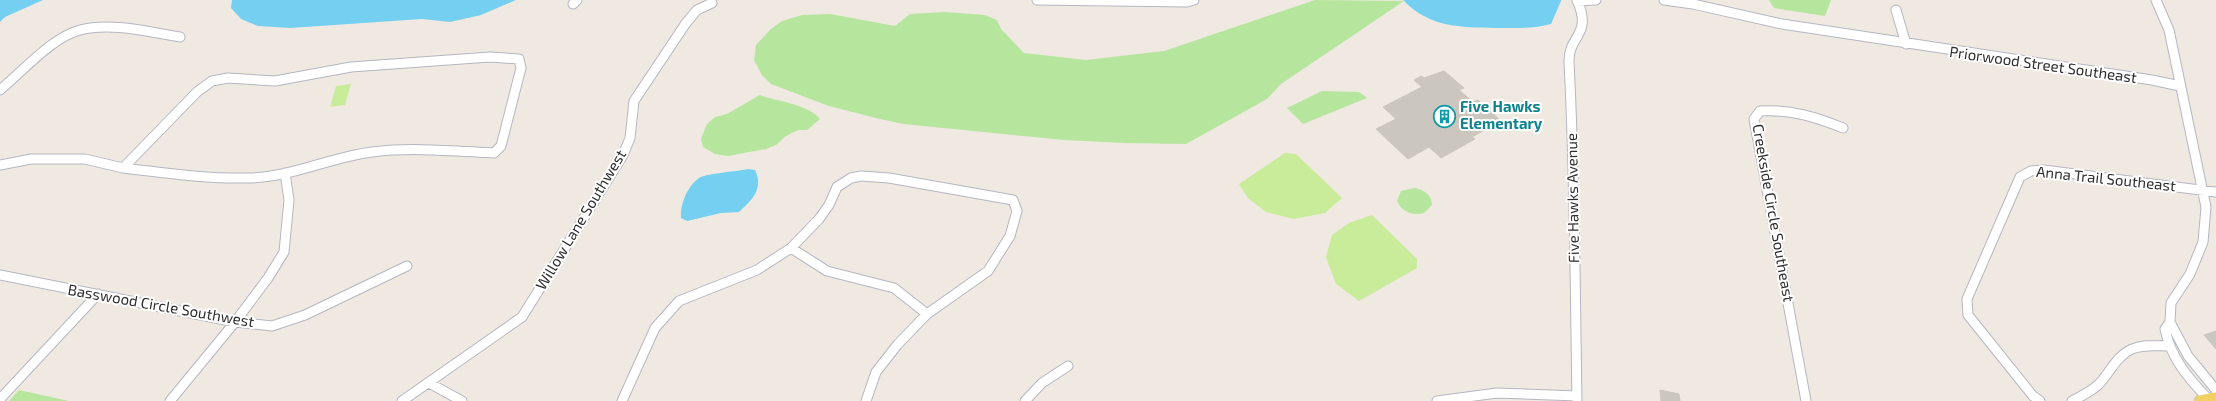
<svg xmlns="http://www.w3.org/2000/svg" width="2216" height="401" font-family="'Exo 2',sans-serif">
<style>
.green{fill:#b6e59e}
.pitch{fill:#c9ec9a}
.water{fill:#75cff0}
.building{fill:#cbc7bf;stroke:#cbc5ba}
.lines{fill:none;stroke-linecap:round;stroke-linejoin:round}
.minor-casing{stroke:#b4b7c1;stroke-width:11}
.major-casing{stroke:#c9c9c9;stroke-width:13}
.minor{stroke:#fff;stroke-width:9}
.major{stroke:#f2d163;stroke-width:11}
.labels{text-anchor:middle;stroke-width:4;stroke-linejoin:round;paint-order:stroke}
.street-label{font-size:15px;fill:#2e2e2e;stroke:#fff}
.culture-label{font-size:15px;font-weight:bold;fill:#0d838f;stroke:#fff;text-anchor:start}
</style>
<rect width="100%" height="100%" fill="#efe9e1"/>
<path class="green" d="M 1315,0 L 1404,1 L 1281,84 L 1267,99 L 1186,144 L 1125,143 L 1064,140 L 904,124 L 876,118 L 829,106 L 771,84 L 762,75 L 754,60 L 756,45 L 771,29 L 782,21 L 802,15 L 830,14 L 895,26 L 910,14 L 945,12 L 985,15 L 997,20 L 1001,29 L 1024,53 L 1086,60 L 1164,51 Z
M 1769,0 L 1831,0 L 1825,16 L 1774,8 Z
M 1322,91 L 1359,92 L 1367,98 L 1303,124 L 1287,108 Z
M 760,95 C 778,102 808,104 820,119 L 807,130 L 798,130 L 786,136 L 776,145 L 766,149 L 728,156 L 715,154 L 703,147 L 701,139 L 707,124 L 715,117 L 727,114 Z
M 1415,188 C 1424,190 1432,195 1432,205 L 1424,213 C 1413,216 1402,212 1397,201 L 1401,191 Z
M 19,390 L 69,401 L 9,401 Z"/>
<path class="pitch" d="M 351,84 L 345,105 L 330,107 L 336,86 Z
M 1285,153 L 1296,154 L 1342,198 L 1325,213 L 1294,219 L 1266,212 L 1248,198 L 1239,184 Z
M 1372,215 L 1417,259 L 1417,268 L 1359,301 L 1336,284 L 1326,257 L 1332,235 L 1349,223 Z"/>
<path class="water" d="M 0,0 L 43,0 L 5,17 L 0,22 Z
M 232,0 L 516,0 L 481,15 L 450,22 L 422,19 L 290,28 L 258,26 L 241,19 L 231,8 Z
M 1403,0 L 1561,0 L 1561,1 L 1551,24 C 1533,29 1515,28 1496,28 C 1460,27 1430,28 1403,0 Z
M 748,169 L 755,170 C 764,189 752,200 739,212 L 721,213 L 687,221 L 681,218 C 680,204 688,184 701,177 C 706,174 739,171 748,169 Z"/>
<path class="building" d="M 1444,71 L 1464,88 L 1459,90 L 1473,102 L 1478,100 L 1501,121 L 1472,137 L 1475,139 L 1441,158 L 1429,147 L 1408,159 L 1376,129 L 1396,119 L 1383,107 L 1422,87 L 1414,80 L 1421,76 L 1424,78 Z
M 2216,331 L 2216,349 L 2204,335 Z
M 1660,390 L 1679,394 L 1680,401 L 1661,401 Z"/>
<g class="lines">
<defs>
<path id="minor" d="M 1037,0 L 1187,2 L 1194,0
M 1577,0 C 1593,36 1568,35 1569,62 C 1575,175 1575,288 1577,401
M 1664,0 L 1693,4 L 1782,24 L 2152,80 L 2180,86
M 2156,0 L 2169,30 L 2206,207 L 2203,242 L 2190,274 L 2171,303 L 2170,322 L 2188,356 L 2216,390
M 1577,1 L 1596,0
M 573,4 L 577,0
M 1896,10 L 1906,44
M 490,57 L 519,59 L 521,68 L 501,146 L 494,153 C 454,151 412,147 372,152 C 331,157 292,177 250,178 C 208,179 165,173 123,168 L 197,92 L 212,81 L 228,78 L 275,81 L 351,67 Z
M 0,90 C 22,72 52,37 80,30 C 112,22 148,32 180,37
M 0,165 L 31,159 L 85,159 L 123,168
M 791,248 L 827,271 L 894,288 L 927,314
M 0,275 L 235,322 L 272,326 L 305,315 L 407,266
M 2170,322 L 2165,329 C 2171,359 2189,379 2210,401
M 429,383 L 462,401
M 0,399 L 98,294
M 170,401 L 235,322 L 268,278 L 284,252 L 289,200 L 285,173
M 402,401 L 522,317 L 623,155 L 630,138 L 634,101 L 686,23 L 697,10 L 712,3
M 622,401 L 655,328 L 679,301 L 757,270 L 791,248 L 819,219 L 829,205 L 837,187 L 851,178 L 861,176 L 889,178 L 1013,200 L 1017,211 L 1010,236 L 988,271 L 927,314 L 898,344 L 876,372 L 866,401
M 1025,401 L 1042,383 L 1068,366
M 1437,401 L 1497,393 L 1577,396
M 1806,401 L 1754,119 L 1760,111 C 1790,109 1816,117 1843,128
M 2040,401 L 2033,396 L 1968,315 L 1967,299 L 2020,177 L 2031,171 L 2044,170 L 2216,192
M 2072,401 C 2082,396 2090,392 2098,385 C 2110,373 2116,356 2132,349 C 2144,344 2157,346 2169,346"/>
<path id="major" d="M 2200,401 L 2216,398"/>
</defs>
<use href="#minor" class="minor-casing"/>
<use href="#major" class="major-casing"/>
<use href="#minor" class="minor"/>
<use href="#major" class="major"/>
</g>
<defs>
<symbol id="building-ring" viewBox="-11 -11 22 22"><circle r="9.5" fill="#fff" stroke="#0f9aa8" stroke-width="1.5"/><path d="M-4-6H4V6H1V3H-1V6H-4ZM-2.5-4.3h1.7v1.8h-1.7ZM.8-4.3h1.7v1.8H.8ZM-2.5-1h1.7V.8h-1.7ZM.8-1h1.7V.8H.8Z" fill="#0f9aa8"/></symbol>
</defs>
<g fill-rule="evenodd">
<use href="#building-ring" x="1432" y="104" width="25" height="25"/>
</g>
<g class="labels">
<g class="street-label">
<text transform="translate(2043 65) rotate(8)" y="5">Priorwood Street Southeast</text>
<text transform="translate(2106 179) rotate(6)" y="5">Anna Trail Southeast</text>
<text transform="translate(1573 198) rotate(-91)" y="5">Five Hawks Avenue</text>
<text transform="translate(1773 213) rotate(80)" y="5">Creekside Circle Southeast</text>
<text transform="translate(581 220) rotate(-59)" y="5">Willow Lane Southwest</text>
<text transform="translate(161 306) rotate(10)" y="5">Basswood Circle Southwest</text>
</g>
<g class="culture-label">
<text x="1460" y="112">Five Hawks<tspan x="1460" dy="17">Elementary</tspan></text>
</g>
</g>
</svg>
